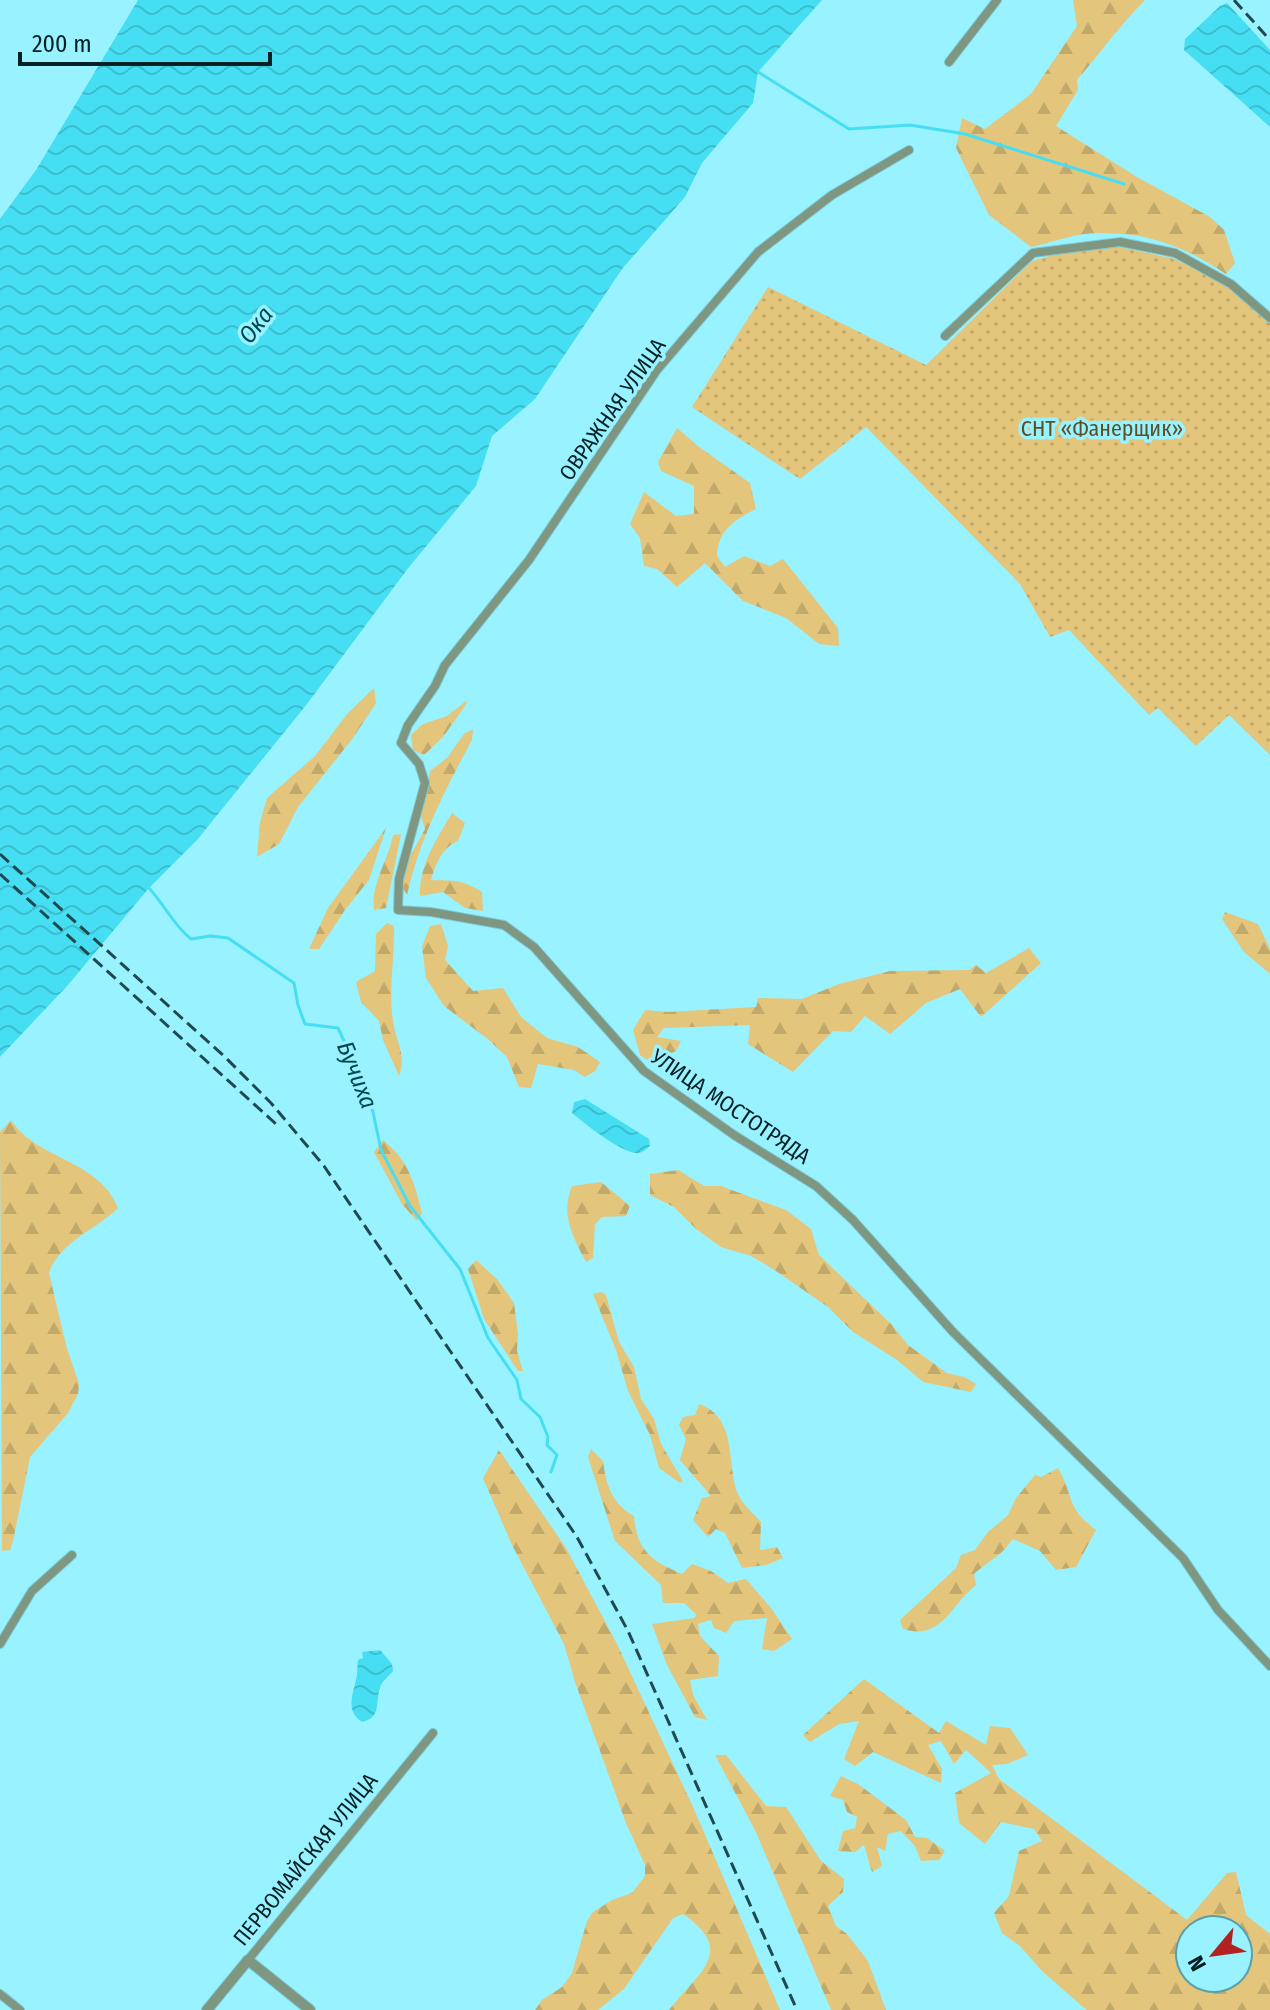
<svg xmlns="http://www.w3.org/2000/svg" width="1270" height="2010" font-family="'Fira Sans Condensed',sans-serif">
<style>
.grass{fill:url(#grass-dots)}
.forest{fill:url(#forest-firs);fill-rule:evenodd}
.water{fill:url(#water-waves)}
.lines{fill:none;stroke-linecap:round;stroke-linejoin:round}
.stream{stroke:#46def2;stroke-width:3}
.minor-casing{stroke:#7dccd8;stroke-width:10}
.tertiary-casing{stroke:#7dccd8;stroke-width:12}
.minor{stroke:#7f9681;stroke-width:8}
.tertiary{stroke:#7f9681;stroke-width:10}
.rail{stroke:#20494f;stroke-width:3;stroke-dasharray:12 6;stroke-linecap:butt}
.labels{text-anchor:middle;stroke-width:7;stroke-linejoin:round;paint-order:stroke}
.street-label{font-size:22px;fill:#032024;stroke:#98f2ff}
.park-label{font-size:22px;fill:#5f4e24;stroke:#98f2ff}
.water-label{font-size:24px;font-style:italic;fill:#00464e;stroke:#98f2ff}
</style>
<defs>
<pattern id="grass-dots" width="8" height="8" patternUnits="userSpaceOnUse" patternTransform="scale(2)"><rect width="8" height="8" fill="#e3c57c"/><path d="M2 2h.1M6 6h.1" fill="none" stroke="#c1a96b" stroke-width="1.8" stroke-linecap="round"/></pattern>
<pattern id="forest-firs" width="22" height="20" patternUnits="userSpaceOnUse" patternTransform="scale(2)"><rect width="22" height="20" fill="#e3c57c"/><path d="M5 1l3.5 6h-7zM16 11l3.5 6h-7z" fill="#c1a96b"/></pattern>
<pattern id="water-waves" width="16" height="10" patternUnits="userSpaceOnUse" patternTransform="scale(2)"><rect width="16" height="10" fill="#46def2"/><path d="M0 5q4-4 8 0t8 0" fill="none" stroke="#3cbecf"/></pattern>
</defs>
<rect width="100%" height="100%" fill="#98f2ff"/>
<path class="grass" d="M 1119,247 L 1175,259 L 1230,287 L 1270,323 L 1270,755 L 1229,715 L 1196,746 L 1158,708 L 1149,715 L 1069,630 L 1050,637 L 1020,584 L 866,427 L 800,479 L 692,407 L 768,287 L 926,365 L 1032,261 L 1069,251 Z"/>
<path class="forest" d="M 1073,0 L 1145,0 C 1120,25 1100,53 1077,80 L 1078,90 L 1056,126 L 1137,177 L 1210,217 L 1224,230 L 1235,263 L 1226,274 C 1185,247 1149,232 1098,233 C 1077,233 1053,242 1031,247 L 989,215 L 956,148 L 962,118 L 985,129 L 1031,94 L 1077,26 Z
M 677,428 L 699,447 L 750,483 L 756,509 C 734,520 718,530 717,556 L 725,567 L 744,556 L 770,566 L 783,559 L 838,628 L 839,646 L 819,644 L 786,618 L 743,601 L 705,563 L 677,587 L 657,569 L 644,566 L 640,538 L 630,524 L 644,492 L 676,516 L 694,514 L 694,486 L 661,471 L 658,462 Z
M 374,688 L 376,703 L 353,738 L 298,807 L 279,844 L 257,857 L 260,822 L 267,798 L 315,756 L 348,713 Z
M 466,701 L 467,703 L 443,737 L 424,755 L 413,750 L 411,735 L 423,724 L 447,716 Z
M 473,729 L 472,740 C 445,790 419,840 407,895 L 402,887 L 408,860 L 425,829 L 421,817 L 430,771 L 447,758 L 464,734 Z
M 452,813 L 465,823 L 458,841 C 442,847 436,864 431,880 C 454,881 461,879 482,892 L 483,911 L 465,908 L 443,892 L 420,896 C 419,865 437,838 452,813 Z
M 386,828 L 369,880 L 345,910 L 319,949 L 309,949 L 328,908 Z
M 401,834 L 386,908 L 374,910 C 370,885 389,859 393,835 Z
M 1225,912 L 1258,924 L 1270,949 L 1270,974 L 1244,952 L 1222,919 Z
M 387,923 L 394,926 C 395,958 388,990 393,1021 C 396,1043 407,1055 399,1076 L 383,1040 L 379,1021 L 361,1002 L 356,982 L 375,971 L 376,934 Z
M 441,924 L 448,946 L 445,960 L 473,991 L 503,988 L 521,1017 L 547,1038 L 578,1047 L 600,1062 L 595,1071 L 585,1077 L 574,1070 L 538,1064 L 531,1088 L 519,1087 L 507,1057 L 489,1040 L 444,1006 L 426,978 L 422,947 L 430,926 Z
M 1029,948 L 1041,963 L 981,1017 L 960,989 L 926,1003 L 890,1034 L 865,1016 L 851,1032 L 833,1031 L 793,1072 L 748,1044 L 750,1025 L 664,1028 L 657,1037 L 681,1041 L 676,1051 L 665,1056 L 656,1066 L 640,1055 L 633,1030 L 645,1010 L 667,1012 L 756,1007 L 758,998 L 802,999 L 839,984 L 890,971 L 969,970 L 976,965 L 986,973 Z
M 11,1120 C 37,1160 100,1160 118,1208 C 97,1229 59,1242 49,1273 L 66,1345 L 79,1384 L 78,1394 L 68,1413 L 30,1457 L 13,1541 L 10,1550 L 2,1551 L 0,1132 Z
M 383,1140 C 409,1161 414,1182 422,1213 L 417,1221 L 402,1204 L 374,1152 Z
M 678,1170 L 704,1186 L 721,1186 L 786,1210 L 811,1229 L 819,1255 L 892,1325 L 908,1345 L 947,1373 L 964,1377 L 976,1384 L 971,1392 L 923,1382 L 897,1360 L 853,1332 L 828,1307 L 773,1269 L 751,1256 L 721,1247 L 696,1229 L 674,1207 L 650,1195 L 650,1174 Z
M 601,1182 L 630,1206 L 626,1216 L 602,1217 L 595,1224 L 593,1258 L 586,1262 C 573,1237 560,1215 572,1186 Z
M 476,1260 L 497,1279 L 514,1303 L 518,1334 L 517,1351 L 523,1371 L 518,1371 L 484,1319 L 468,1269 Z
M 602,1292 L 606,1295 L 619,1342 L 634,1367 L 641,1399 L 654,1419 L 661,1444 L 683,1481 L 680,1483 L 659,1468 L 650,1435 L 628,1391 L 616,1350 L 593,1294 Z
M 699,1404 C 737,1417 727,1462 737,1492 C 741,1503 753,1513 761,1522 L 760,1550 L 777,1547 L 783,1558 L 766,1565 L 742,1568 L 725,1533 L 716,1529 L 708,1537 L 693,1520 L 702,1498 L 711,1496 L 680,1460 L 686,1439 L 679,1425 L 683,1417 L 695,1415 Z
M 591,1449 L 603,1461 C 606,1485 612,1504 634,1516 C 637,1552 652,1561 682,1574 L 692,1564 L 711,1571 L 728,1583 L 746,1579 L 771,1608 L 792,1639 L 774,1651 L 762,1649 L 767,1618 L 734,1621 L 726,1633 L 714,1628 L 711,1620 L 698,1624 L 700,1636 L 719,1656 L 718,1676 L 690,1680 L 693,1695 L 707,1720 L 695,1717 L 667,1665 L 652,1624 L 695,1618 L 696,1614 L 684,1603 L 663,1603 L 661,1585 L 615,1541 L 588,1457 Z
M 499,1450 L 566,1548 L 617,1644 L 694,1809 L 780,2010 L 669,2010 C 699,1972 737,1951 683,1914 L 673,1918 L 624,1989 L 598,2010 L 535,2010 L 542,2000 L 562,1987 L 572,1973 L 587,1921 L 593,1912 L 612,1900 L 632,1893 L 645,1876 L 645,1865 L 626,1823 L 575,1682 L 564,1644 L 512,1545 L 483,1478 Z
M 1058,1468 C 1075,1498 1065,1507 1096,1530 L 1076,1567 L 1056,1570 L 1040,1551 L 1013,1539 C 999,1558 991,1559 974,1574 L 976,1585 C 950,1606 941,1641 903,1629 L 900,1620 L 956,1568 L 961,1555 L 975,1550 L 988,1532 L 1008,1515 L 1016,1498 L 1035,1475 L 1041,1477 Z
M 864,1679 L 939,1733 L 946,1721 L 986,1745 L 990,1726 L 1010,1728 L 1028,1755 L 1007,1764 L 992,1765 L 999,1779 L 1187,1920 L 1227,1873 L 1236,1872 L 1246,1915 L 1270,1934 L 1270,2010 L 1087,2010 L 1083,2007 L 1042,1971 L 1020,1946 L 1002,1933 L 994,1913 L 1009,1896 L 1019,1851 L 1042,1841 L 1034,1829 L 1001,1822 L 985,1844 L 959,1823 L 955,1793 L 991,1773 L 966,1750 L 954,1764 L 941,1741 L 928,1745 L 942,1769 L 941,1783 L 873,1752 L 855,1766 L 844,1759 L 859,1721 L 839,1724 L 810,1742 L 803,1735 ZM 1238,1930 L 1238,1978 L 1190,1978 L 1190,1930 Z
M 715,1755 L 726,1755 L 766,1806 L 786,1807 L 821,1861 L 844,1879 L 843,1892 L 828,1906 L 836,1926 L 847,1934 L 868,1961 L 886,2010 L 831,2010 L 756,1832 Z
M 841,1776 L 858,1784 L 906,1820 L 915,1837 L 927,1838 L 945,1851 L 939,1860 L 921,1861 L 915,1846 L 901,1831 L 888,1834 L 885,1851 L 877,1847 L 882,1866 L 872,1872 L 864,1845 L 855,1852 L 838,1851 L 843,1831 L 855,1828 L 857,1817 L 847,1812 L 843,1800 L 830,1796 Z"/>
<path class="water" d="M 138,0 L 822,0 L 758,72 L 753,103 L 702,163 L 685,197 L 622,269 L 535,399 L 492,436 L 476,486 L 409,567 L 307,704 L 197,840 L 149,888 L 68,985 L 0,1057 L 0,219 L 36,170 Z
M 1227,3 L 1270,50 L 1270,127 L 1184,50 L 1185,39 L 1220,6 Z
M 585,1099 L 649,1139 L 650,1146 C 647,1148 644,1152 639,1153 C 625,1156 584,1123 572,1113 L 574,1102 Z
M 380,1650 L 392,1664 L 393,1671 C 389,1676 381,1682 380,1688 C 375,1703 382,1717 362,1722 C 346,1711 352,1696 356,1680 C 358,1673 357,1667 358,1660 L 363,1658 L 362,1652 Z"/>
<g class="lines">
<path class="stream" d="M 758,72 L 849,129 L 910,125 L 965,134 L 1124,184
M 147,886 C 164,903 172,924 191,939 L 210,936 L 228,938 L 294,983 L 298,1005 L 305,1024 L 338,1028 L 357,1069 L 373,1112 L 381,1150 L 410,1206 L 460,1269 L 488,1338 L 517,1380 L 521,1399 L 540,1417 L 548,1437 L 547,1445 L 557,1455 L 551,1472"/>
<defs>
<path id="minor" d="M 949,62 L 997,0
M 909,150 L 832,195 L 758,252 L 657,370 L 529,560 L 445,665 L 435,686 L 408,725 L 401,743 L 419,764 L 425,783 L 399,879 L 398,910 L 431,912 L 504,925 L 534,947 L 644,1071 L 734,1135 L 816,1186 L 853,1220 L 953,1332 L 1183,1558 L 1218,1610 L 1270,1666
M 945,336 L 1033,253 L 1120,242 L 1175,253 L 1231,284 L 1270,318
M 0,1644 L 32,1591 L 72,1555
M 248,1960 L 433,1733
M 0,1994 L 20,2010"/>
<path id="tertiary" d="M 207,2010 L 248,1960 L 310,2010"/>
</defs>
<use href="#minor" class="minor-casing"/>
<use href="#tertiary" class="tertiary-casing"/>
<use href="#minor" class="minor"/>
<use href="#tertiary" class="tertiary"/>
<path class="rail" d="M 1234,0 L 1270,40
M 0,854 L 225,1057 L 271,1103 L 324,1166 L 577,1537 L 628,1631 L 797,2010
M 0,874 L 276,1124"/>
</g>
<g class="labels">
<g class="street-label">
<text transform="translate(612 409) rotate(-55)" y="8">ОВРАЖНАЯ УЛИЦА</text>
<text transform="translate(731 1106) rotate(34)" y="8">УЛИЦА МОСТОТРЯДА</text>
<text transform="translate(305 1859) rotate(-51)" y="8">ПЕРВОМАЙСКАЯ УЛИЦА</text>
</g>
<g class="park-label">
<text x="1102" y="436">СНТ «Фанерщик»</text>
</g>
<g class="water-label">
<text transform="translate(256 325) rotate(-52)" y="8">Ока</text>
<text transform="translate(357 1075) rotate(68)" y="8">Бучиха</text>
</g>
</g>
<g transform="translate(1214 1954) rotate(241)"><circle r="38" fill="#98f2ff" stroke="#5c9ea7" stroke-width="2"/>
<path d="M0-6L14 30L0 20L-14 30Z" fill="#b22220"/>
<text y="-12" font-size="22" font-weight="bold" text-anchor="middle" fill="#032024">N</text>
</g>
<path d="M20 52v12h250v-12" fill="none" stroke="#032024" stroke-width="4"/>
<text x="32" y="52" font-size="24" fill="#032024" stroke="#98f2ff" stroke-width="6" paint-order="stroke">200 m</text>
</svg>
